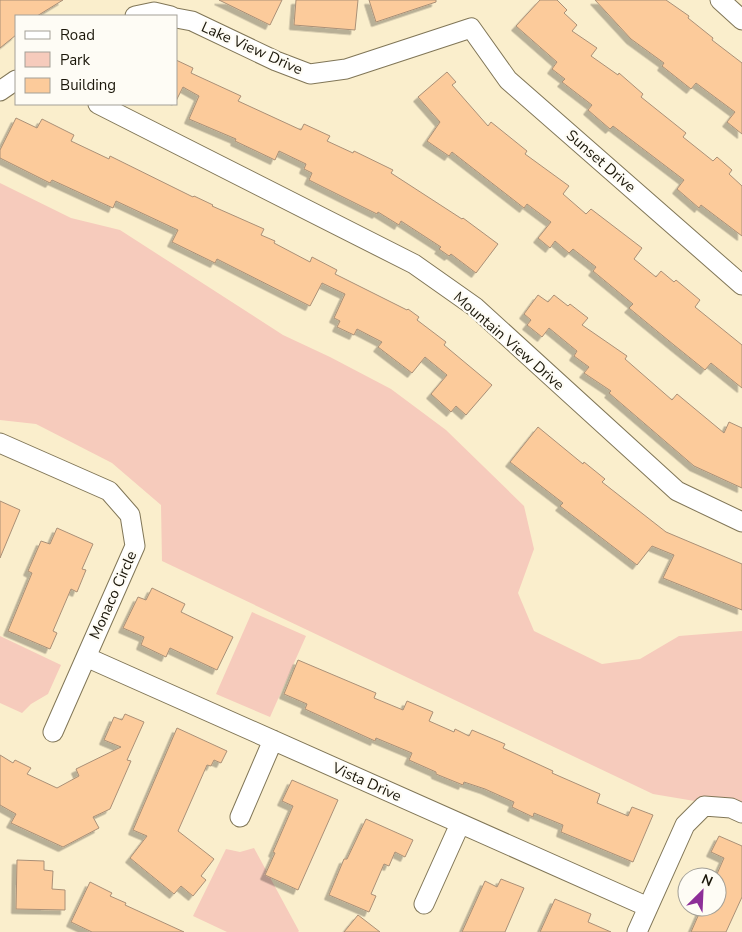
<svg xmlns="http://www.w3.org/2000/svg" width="742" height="932" font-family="'Nunito Sans',sans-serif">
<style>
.green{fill:#f6cbbc}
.building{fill:#fccb9b;stroke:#aa9077;filter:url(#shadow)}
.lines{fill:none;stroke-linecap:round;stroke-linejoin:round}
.minor-casing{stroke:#807657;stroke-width:21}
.minor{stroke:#fff;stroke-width:19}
.labels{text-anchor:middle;stroke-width:4.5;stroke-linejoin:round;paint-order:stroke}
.street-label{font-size:15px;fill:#1b170a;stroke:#fefcf5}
</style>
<defs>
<filter id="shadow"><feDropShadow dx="-4.5" dy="4.5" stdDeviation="0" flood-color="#0004"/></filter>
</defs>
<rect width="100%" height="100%" fill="#faeecc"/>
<path class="green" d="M 0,183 L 71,218 L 120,230 L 283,335 L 330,357 L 391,389 L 446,430 L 524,506 L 534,549 L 518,593 L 534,631 L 602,664 L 640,659 L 679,636 L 742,631 L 742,809 L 653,794 L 162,561 L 161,505 L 112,463 L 36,424 L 0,420 Z
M 252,612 L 306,636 L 270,717 L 216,694 Z
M 0,636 L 61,665 L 48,694 L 31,704 L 22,713 L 0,703 Z
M 254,848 L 299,931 L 298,932 L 227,932 L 193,916 L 226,849 L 240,852 Z"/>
<path class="building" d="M 0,0 L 63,0 L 37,16 L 16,16 L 16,35 L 0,48 Z
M 219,0 L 282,0 L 270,25 Z
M 296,0 L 358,0 L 355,30 L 294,25 Z
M 369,0 L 436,0 L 436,2 L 376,22 Z
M 540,0 L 557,0 L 567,10 L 564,13 L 577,25 L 572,31 L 597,48 L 591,56 L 618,75 L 619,73 L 643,94 L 641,97 L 686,133 L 683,137 L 713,161 L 717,157 L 732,170 L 729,174 L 742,186 L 742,236 L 701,205 L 699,208 L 677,189 L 684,180 L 613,126 L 610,129 L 588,110 L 592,105 L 562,82 L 565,79 L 552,69 L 557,62 L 516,26 Z
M 595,0 L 666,0 L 689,16 L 688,18 L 713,38 L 712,40 L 742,63 L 742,134 L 727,122 L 735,112 L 696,83 L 691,89 L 662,66 L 664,63 L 631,39 Z
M 176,60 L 193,68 L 191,73 L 241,96 L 238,101 L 301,130 L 304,124 L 330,136 L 327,141 L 353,153 L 354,151 L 393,170 L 391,173 L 462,219 L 463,218 L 498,244 L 476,273 L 451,254 L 449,256 L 439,249 L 441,247 L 401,221 L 399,225 L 378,212 L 377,214 L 309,180 L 312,173 L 304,169 L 306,164 L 279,151 L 275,160 L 235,141 L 236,139 L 189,119 L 199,96 L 183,87 L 176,101 Z
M 447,72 L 456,82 L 452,85 L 488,126 L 491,122 L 527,151 L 525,154 L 569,186 L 563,194 L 586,214 L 591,209 L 642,248 L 634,259 L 656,277 L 661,271 L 674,282 L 676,280 L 700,300 L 695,307 L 742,345 L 742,388 L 711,363 L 705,370 L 674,345 L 629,308 L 633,304 L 593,271 L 596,267 L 573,249 L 569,253 L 555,241 L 550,248 L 538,238 L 551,222 L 527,204 L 524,208 L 452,152 L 449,156 L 427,141 L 440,122 L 418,97 Z
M 16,118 L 37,128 L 42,119 L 74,135 L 71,141 L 109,159 L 110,156 L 193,197 L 194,196 L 213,205 L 212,206 L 264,229 L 261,235 L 275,241 L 274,243 L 310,262 L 312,257 L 337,270 L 335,274 L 407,310 L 408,309 L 419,317 L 417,320 L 446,342 L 444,345 L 492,385 L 466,415 L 456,406 L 451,412 L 431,394 L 447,375 L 425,357 L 412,373 L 378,347 L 382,342 L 357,329 L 354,335 L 337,327 L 340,321 L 334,318 L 345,294 L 322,283 L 310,306 L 217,259 L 215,263 L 172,242 L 178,230 L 116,201 L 113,208 L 52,180 L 50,183 L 0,158 L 0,150 Z
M 538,295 L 548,302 L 554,295 L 568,306 L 570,304 L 588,318 L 582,325 L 627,356 L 625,359 L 672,400 L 677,394 L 724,433 L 729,422 L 742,428 L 742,488 L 694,466 L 609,393 L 611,391 L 584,373 L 589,367 L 574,356 L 577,351 L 549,328 L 542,337 L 527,325 L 531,320 L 524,314 Z
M 538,427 L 583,464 L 584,462 L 605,479 L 602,482 L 666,532 L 742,564 L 742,610 L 663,578 L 674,555 L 652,546 L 637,565 L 560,506 L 563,503 L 510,462 Z
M 0,501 L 20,510 L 0,558 Z
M 57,528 L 93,544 L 82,569 L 86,570 L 77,592 L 71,589 L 53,631 L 57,633 L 50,649 L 8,631 L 32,573 L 28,571 L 41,541 L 50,544 Z
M 152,588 L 185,604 L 181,612 L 233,637 L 217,670 L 170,648 L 166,657 L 141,645 L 144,637 L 123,628 L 138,597 L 146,600 Z
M 298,660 L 376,693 L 374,698 L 403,710 L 407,701 L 433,712 L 429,721 L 454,732 L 455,729 L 469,736 L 472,730 L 505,744 L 503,748 L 553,771 L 552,773 L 600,794 L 597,803 L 628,816 L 632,807 L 653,815 L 633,862 L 561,832 L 563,825 L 534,813 L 533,817 L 512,807 L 514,802 L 485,789 L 464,782 L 463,785 L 436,774 L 436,772 L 409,760 L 412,753 L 376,738 L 375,741 L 305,709 L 307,704 L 284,694 Z
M 125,714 L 144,722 L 127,760 L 131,761 L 110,809 L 93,817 L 99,828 L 63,847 L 11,823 L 16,814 L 0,805 L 0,755 L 13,763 L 15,760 L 31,768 L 27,774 L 57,788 L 79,776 L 76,769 L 121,747 L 104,740 L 114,717 L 122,720 Z
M 177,728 L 227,751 L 221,763 L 214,760 L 211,766 L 207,765 L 178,831 L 214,859 L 201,876 L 206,880 L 193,896 L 181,886 L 174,894 L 130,858 L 147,836 L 133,830 Z
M 292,780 L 338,800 L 298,890 L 265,875 L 275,853 L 273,852 L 293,806 L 282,801 Z
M 366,819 L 413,840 L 405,857 L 395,852 L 389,866 L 384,864 L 371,894 L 376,896 L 369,912 L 329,895 L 344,859 L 347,859 Z
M 719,836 L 742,846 L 742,897 L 726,932 L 691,932 L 702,907 L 717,907 L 717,874 L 724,858 L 711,852 Z
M 17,860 L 44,861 L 44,870 L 53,871 L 52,889 L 65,890 L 65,910 L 16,909 Z
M 501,879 L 524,888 L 505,932 L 462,932 L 485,881 L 497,887 Z
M 90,882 L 112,893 L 110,896 L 126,903 L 125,905 L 184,932 L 92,932 L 71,922 Z
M 555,899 L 591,914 L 588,922 L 611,932 L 540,932 Z
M 358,915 L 380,932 L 344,932 Z"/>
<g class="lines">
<defs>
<path id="minor" d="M 720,0 L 742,20
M 135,16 L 154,12 L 171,16
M 176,18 L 192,21 L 276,61 L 310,74 L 346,69 L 471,28 L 508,80 L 742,285
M 0,91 L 16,80
M 98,104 L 414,264 L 475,307 L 677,491 L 742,522
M 0,443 L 109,491 L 130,515 L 135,546 L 53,732
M 86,657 L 648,907
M 240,817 L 273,740
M 424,904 L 460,824
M 637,932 L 685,825 L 704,806 L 731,808 L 742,813"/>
</defs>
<use href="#minor" class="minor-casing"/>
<use href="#minor" class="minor"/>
</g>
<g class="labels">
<g class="street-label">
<text transform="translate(252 48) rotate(24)" y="5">Lake View Drive</text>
<text transform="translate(601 161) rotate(41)" y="5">Sunset Drive</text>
<text transform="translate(509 341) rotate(41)" y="5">Mountain View Drive</text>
<text transform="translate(113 595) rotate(-66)" y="5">Monaco Circle</text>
<text transform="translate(367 782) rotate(24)" y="5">Vista Drive</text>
</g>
</g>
<rect x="15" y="15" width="162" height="90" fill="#fefcf5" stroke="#a3a097"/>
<rect x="25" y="31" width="25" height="8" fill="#ffffff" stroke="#a3a097"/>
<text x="60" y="40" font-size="15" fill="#1b170a">Road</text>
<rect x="25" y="52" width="25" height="15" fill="#f6cbbc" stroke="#a3a097"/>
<text x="60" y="65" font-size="15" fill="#1b170a">Park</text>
<rect x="25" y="78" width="25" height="15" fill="#fccb9b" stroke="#a3a097"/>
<text x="60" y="90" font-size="15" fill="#1b170a">Building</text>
<g transform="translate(702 892) rotate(24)"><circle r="24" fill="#fefcf5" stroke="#a3a097"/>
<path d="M0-4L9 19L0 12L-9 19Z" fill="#8d2e98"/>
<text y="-8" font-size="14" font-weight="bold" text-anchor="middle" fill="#1b170a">N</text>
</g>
</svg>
